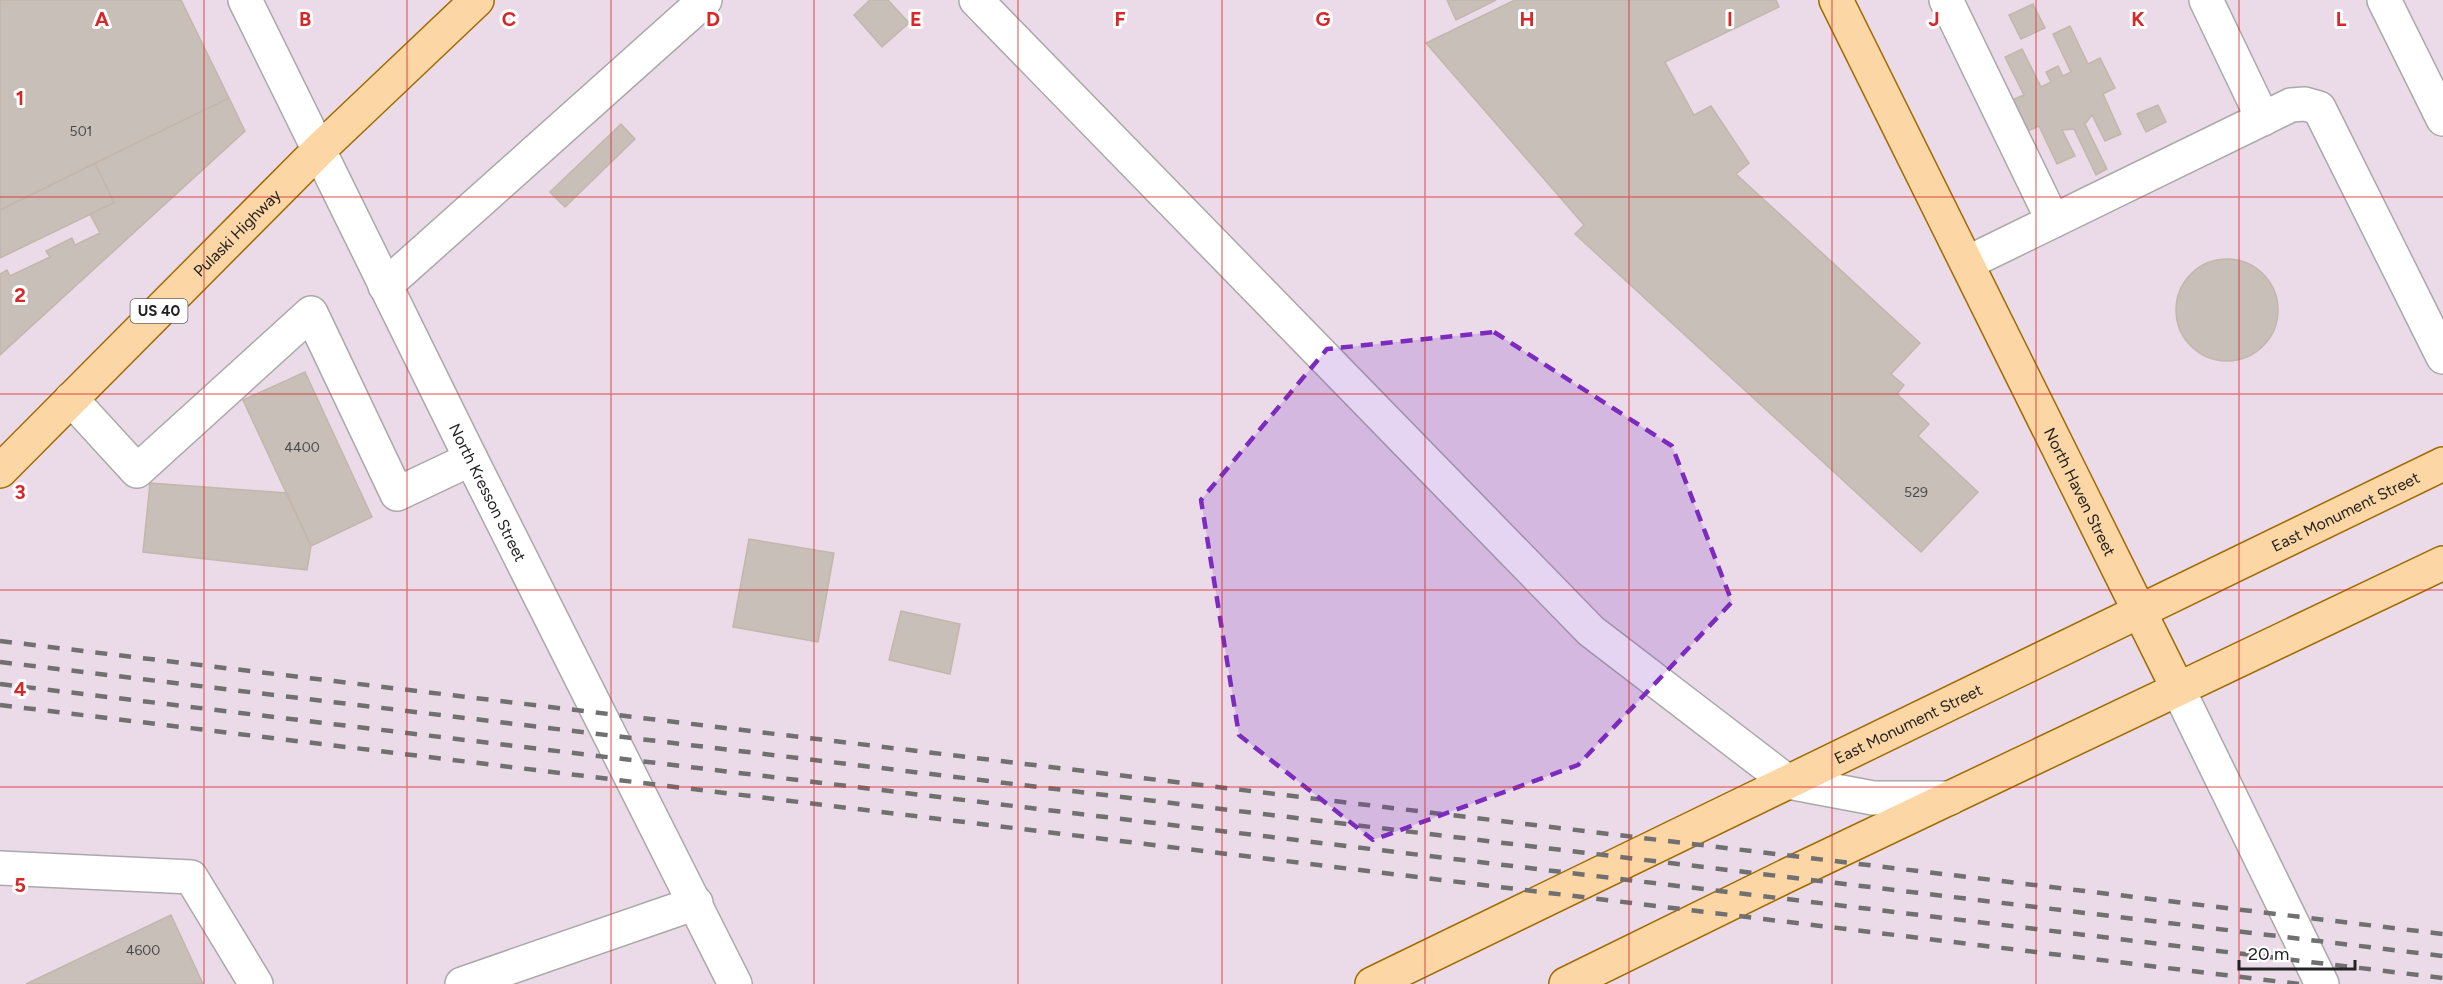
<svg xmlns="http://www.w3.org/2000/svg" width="2443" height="984" font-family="Figtree,sans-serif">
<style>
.industrial{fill:#ebdbe8}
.building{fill:#c7bfb8;stroke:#c4b6ab;stroke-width:1.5}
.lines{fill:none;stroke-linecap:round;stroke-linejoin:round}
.minor-casing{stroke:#a9a9a9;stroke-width:36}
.major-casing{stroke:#a06b00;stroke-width:36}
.minor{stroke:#fff;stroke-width:33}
.major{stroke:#fcd6a4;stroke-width:33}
.rail{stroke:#707070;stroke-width:4.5;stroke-dasharray:12 12;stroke-linecap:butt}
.marked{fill:#7b2cbf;fill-opacity:0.2;stroke:#7b2cbf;stroke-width:4.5;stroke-dasharray:12 8;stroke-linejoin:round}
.grid{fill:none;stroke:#d62828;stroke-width:1.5;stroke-opacity:0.55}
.labels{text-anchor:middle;stroke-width:6;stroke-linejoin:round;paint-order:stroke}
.number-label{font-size:14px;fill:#4b4948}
.shield{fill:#fff;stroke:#646464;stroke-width:1.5}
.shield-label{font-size:15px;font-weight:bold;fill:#222}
.street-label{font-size:16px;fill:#222;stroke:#fff}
.grid-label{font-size:20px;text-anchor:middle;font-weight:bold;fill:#d62828;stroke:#fff;stroke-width:6;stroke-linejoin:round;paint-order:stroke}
</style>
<rect width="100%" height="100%" fill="#f2efe9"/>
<path class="industrial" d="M 0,0 L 2443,0 L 2443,984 L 0,984 Z"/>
<path class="building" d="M 0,0 L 181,0 L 229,98 L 0,210 Z
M 870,0 L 888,0 L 909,23 L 882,47 L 854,15 Z
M 1447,0 L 1496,0 L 1456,20 Z
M 1515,0 L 1776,0 L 1779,7 L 1665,62 L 1694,115 L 1711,106 L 1749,163 L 1736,174 L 1920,343 L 1891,374 L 1904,385 L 1897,394 L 1929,424 L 1918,436 L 1978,492 L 1921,552 L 1575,234 L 1584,225 L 1426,43 Z
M 2033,4 L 2045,28 L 2021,39 L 2009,15 Z
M 2070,26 L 2088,64 L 2100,58 L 2115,88 L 2103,94 L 2121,134 L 2105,141 L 2092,115 L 2085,124 L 2107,169 L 2096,175 L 2074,129 L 2062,130 L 2075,156 L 2057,164 L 2039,126 L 2028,131 L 2012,100 L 2024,95 L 2005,57 L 2022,49 L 2041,87 L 2051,82 L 2046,72 L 2058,66 L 2063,76 L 2071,72 L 2053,34 Z
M 229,98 L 245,131 L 0,355 L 0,274 L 7,270 L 10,276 L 50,257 L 46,251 L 72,238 L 75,245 L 100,233 L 90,214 L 114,203 L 95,163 Z
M 2158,105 L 2166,122 L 2146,132 L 2137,114 Z
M 621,124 L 635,139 L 565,207 L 550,192 Z
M 95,163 L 114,203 L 0,258 L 0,210 Z
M2176 310a51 51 0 1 1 102 0a51 51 0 1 1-102 0Z
M 305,372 L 372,517 L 311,546 L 243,400 Z
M 150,483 L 287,493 L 311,546 L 307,570 L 143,552 Z
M 749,539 L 834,553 L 818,642 L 733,627 Z
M 901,611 L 960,624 L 950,674 L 889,660 Z
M 171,915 L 203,984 L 26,984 Z"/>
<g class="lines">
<defs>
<g id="minor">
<path id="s1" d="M 245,0 L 471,459 L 735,984"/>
<path d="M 976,0 L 1591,631 L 1788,782 L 1873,798 L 1950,798"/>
<path d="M 1946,0 L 2053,221"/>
<path d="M 2206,0 L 2263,119"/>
<path d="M 2384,0 L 2443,119"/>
<path d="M 1967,263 L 2291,105 L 2305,104 L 2319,108 L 2443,357"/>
<path d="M 385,286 L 705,0"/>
<path d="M 71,399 L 137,471 L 311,313 L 397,494 L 471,459"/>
<path d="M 2178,689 L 2322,984"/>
<path d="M 0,868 L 191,877 L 256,984"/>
<path d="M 462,984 L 696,903"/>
</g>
<g id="major">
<path id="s2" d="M 1836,0 L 2178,689"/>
<path id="s3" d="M 0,471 L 318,151 L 477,0"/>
<path id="s4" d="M 1372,984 L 2443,464"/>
<path d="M 1566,984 L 1788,875 L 2443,563"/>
</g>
</defs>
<use href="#minor" class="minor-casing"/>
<use href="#major" class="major-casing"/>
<use href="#minor" class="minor"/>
<use href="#major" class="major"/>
<path class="rail" d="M 0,641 L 2443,934
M 0,662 L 2443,956
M 0,684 L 2443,978
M 0,705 L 2299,984"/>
</g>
<path class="marked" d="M 1494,332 L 1672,446 L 1732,602 L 1578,765 L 1373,840 L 1239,735 L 1201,500 L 1327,349 Z"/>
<path class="grid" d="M 204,0 L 204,984M 407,0 L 407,984M 611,0 L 611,984M 814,0 L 814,984M 1018,0 L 1018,984M 1222,0 L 1222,984M 1425,0 L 1425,984M 1629,0 L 1629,984M 1832,0 L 1832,984M 2036,0 L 2036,984M 2239,0 L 2239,984M 0,197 L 2443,197M 0,394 L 2443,394M 0,590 L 2443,590M 0,787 L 2443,787"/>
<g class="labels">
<g class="number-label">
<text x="81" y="136">501</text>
<text x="302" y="452">4400</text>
<text x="1916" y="497">529</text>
<text x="143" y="955">4600</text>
</g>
<rect class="shield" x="130.5" y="299" width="57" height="24" rx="4.5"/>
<g class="shield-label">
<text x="159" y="316">US 40</text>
</g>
<g class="street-label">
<text dy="6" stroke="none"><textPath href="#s3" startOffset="336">Pulaski Highway</textPath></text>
<text dy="6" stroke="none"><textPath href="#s2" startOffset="549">North Haven Street</textPath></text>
<text dy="6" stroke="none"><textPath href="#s1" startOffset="549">North Kresson Street</textPath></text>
<text dy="6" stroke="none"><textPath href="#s4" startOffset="1082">East Monument Street</textPath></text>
<text dy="6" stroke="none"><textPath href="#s4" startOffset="596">East Monument Street</textPath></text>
</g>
</g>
<g class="grid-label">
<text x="102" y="26">A</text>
<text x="305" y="26">B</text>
<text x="509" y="26">C</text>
<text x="713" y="26">D</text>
<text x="916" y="26">E</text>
<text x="1120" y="26">F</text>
<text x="1323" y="26">G</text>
<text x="1527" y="26">H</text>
<text x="1730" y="26">I</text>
<text x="1934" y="26">J</text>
<text x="2138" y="26">K</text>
<text x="2341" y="26">L</text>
<text x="20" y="105">1</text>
<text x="20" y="302">2</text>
<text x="20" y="499">3</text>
<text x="20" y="696">4</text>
<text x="20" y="892">5</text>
</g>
<path d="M2239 960v9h116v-9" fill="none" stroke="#222222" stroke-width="3"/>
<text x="2248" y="960" font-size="18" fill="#222222" stroke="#ffffff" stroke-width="4.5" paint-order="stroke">20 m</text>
</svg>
